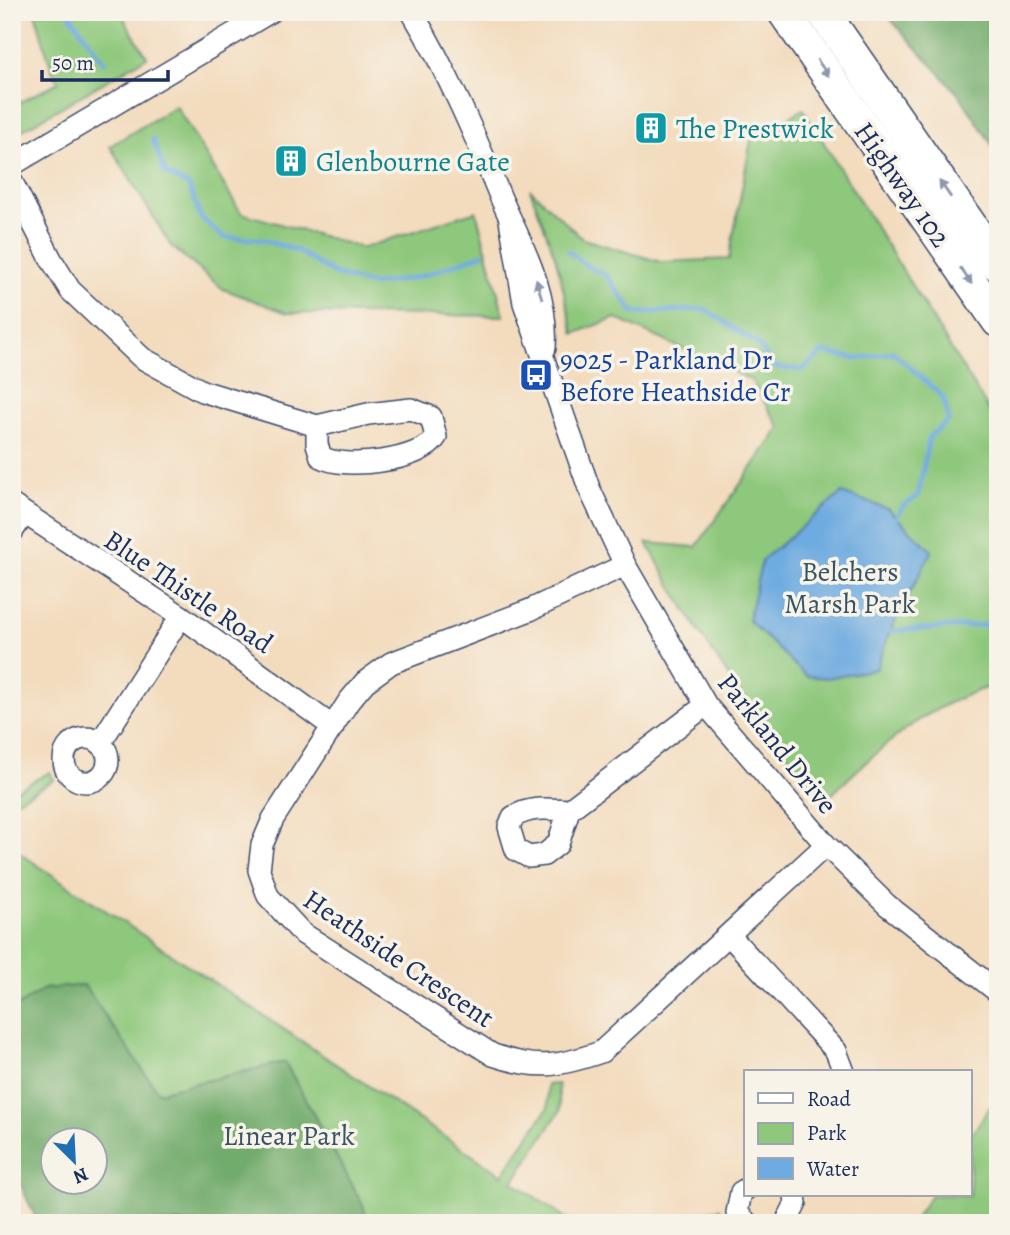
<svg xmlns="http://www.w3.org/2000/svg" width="1010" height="1235" font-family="Alegreya,serif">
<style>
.green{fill:#8ec87c;stroke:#547c6d;stroke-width:2}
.forest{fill:#72ac6c;stroke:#466e65;stroke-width:2;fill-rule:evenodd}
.water{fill:#6eabe0;stroke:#446d9f;stroke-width:2}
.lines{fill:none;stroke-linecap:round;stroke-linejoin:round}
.stream{stroke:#6eabe0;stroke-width:5}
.minor-casing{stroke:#3b496c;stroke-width:24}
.highway-casing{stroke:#3b496c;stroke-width:35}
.minor{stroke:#fff;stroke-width:21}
.highway{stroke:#fff;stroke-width:32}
.oneway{fill:#8d97ae}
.labels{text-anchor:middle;stroke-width:7;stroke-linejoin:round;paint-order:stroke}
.culture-label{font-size:28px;fill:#0d838f;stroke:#f7f3e8;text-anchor:start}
.street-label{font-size:28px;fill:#1b2f5e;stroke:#f7f3e8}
.transit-label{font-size:28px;fill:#164399;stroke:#f7f3e8;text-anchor:start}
.park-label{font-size:28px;fill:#385566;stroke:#f7f3e8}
</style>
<rect width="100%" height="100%" fill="#f7f3e8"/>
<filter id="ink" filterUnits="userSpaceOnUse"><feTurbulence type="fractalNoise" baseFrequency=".0143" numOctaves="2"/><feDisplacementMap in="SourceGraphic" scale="14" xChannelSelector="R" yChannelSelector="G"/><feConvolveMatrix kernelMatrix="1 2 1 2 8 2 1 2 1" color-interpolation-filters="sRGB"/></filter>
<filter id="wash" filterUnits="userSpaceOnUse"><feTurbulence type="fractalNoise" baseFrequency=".00686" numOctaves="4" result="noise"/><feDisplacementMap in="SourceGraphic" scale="28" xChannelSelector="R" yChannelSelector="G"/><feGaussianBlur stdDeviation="1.57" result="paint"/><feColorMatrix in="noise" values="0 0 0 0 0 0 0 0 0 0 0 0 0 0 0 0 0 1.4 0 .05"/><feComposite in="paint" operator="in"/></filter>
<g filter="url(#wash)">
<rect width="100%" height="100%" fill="#f3dbbd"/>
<path class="green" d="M 35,12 L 120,12 L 147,57 L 12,136 L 12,106 L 59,82 L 52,71 Z
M 176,106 L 241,213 L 363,248 L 476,211 L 504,316 L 287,313 L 223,289 L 171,246 L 110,146 Z
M 803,109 L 998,425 L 998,684 C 922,706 880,748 825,801 C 755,721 698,636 647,543 L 696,547 L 780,428 L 751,380 L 615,318 L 574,334 L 556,259 L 530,189 L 583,239 L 661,262 L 729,259 L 751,140 Z
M 50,772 L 54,780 L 12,803 L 12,792 Z
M 12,848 L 502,1175 L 548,1108 L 547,1085 L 558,1084 L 560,1111 L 513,1182 L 573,1223 L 479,1223 L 467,1215 L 464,1223 L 261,1223 L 12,1061 Z
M 998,1095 L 998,1223 L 912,1223 L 931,1195 L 970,1195 L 970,1137 Z
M 720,1209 L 722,1218 L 696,1223 L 656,1223 Z"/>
<path class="forest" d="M 884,12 L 998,12 L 998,154 L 960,96 Z
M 84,985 L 158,1092 L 285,1062 L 364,1207 L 366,1223 L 38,1223 L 12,1166 L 12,1010 L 44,989 ZM 52,1140 L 94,1140 L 94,1182 L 52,1182 Z"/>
<path class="water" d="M 842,493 L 888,509 L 932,551 L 890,631 L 876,669 L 827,678 L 806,676 L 748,620 L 762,560 Z"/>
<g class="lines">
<path class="stream" d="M 68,12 L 104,62
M 153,139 L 165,173 L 189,186 L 201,218 L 223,237 L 263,240 L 298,251 L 334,274 L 372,285 L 419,277 L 483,254
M 568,251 L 587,266 L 606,275 L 634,313 L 705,309 L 757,344 L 775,367 L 802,370 L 823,352 L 857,359 L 893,352 L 943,397 L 949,420 L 929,437 L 918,496 L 903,506 L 896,517
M 890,631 L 998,624"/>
</g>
</g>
<g filter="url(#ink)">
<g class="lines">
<defs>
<path id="minor" d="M 412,12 C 447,71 474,133 500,196 C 522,246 549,292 545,348
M 12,165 L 270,12
M 12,182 L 51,259 L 70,290 L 142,358 L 202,391 L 317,426
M 510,220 L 524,303 L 589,488 L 625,565 L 706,705 L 826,845 L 887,905 L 998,992
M 411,409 L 431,417 L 436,437 C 422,461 344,470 321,457 L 317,444 L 317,426 L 368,414 Z
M 12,505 L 181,616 L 333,727
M 12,532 L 24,514
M 625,565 L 530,610 L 391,663 L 365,682 L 349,701 L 273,819 L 262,845 L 259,870 L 268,896 L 302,933 L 493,1055 C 538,1070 557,1067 601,1052 L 826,845
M64 760a22 22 0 1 1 44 0a22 22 0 1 1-44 0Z
M 100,743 L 181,616
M 569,810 C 548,809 532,806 513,817 L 509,827 L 516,850 L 529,857 L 544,855 L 558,844 L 569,810 L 706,705
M 729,935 L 836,1051 L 844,1072
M 746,1189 L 741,1192 L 737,1213 L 747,1223
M 786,1223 L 796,1203 L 795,1195"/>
<path id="highway" d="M 784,12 L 998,321
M 823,12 L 998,265"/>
</defs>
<use href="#minor" class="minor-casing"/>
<use href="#highway" class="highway-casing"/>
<use href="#minor" class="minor"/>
<use href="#highway" class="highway"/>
</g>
<defs><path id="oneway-solid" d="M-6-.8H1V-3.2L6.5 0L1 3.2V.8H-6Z" transform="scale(1.75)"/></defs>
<g class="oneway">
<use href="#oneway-solid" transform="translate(823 68) rotate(55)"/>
<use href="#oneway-solid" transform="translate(945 189) rotate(-125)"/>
<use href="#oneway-solid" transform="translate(966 276) rotate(55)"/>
<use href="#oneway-solid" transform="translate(539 289) rotate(-107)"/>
</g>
</g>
<defs>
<symbol id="building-square" viewBox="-11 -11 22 22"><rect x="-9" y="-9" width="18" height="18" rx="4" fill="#0f9aa8" stroke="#f7f3e8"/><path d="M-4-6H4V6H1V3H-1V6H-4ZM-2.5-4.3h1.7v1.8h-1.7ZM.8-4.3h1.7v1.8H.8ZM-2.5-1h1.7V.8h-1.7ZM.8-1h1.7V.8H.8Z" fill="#fff"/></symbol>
<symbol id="bus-square" viewBox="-11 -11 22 22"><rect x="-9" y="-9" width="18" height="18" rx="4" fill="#1a4fb4" stroke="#f7f3e8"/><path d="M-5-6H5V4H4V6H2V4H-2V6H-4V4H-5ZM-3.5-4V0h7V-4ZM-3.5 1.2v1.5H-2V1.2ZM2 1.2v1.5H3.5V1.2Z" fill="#fff"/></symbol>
</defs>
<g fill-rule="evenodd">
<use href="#building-square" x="632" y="109" width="38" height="38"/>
<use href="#building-square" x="272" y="142" width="38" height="38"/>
<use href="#bus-square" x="517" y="356" width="38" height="38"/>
</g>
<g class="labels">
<g class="culture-label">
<text x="676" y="138">The Prestwick</text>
<text x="316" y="171">Glenbourne Gate</text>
</g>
<g class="street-label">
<text transform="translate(903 184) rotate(55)" y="10">Highway 102</text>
<text transform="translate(189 591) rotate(34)" y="10">Blue Thistle Road</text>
<text transform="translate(778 743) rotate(51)" y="10">Parkland Drive</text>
<text transform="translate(399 958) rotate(34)" y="10">Heathside Crescent</text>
</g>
<g class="transit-label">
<text x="560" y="369">9025 - Parkland Dr<tspan x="560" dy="32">Before Heathside Cr</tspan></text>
</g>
<g class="park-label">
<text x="850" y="581">Belchers<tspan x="850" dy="32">Marsh Park</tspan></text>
<text x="289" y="1145">Linear Park</text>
</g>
</g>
<rect width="1010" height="1235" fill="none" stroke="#f7f3e8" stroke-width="42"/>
<rect x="744" y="1070" width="228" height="126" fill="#f7f3e8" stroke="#9fa5b1" stroke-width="2"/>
<rect x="758" y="1093" width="35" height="10" fill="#ffffff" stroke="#9fa5b1" stroke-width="2"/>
<text x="807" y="1106" font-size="21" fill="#1b2f5e">Road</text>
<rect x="758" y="1123" width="35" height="21" fill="#8ec87c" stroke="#9fa5b1" stroke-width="2"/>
<text x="807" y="1140" font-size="21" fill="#1b2f5e">Park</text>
<rect x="758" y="1158" width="35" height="21" fill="#6eabe0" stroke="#9fa5b1" stroke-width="2"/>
<text x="807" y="1176" font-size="21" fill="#1b2f5e">Water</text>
<g transform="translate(74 1161) rotate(156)"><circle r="33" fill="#f7f3e8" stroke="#9fa5b1" stroke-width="2"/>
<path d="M0-5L12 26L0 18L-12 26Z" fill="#1f6fb2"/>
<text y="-10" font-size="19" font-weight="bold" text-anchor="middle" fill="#1b2f5e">N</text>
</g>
<path d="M42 70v10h126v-10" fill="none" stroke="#1b2f5e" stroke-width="3.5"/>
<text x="52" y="70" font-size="21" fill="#1b2f5e" stroke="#f7f3e8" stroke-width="5" paint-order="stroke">50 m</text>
</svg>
